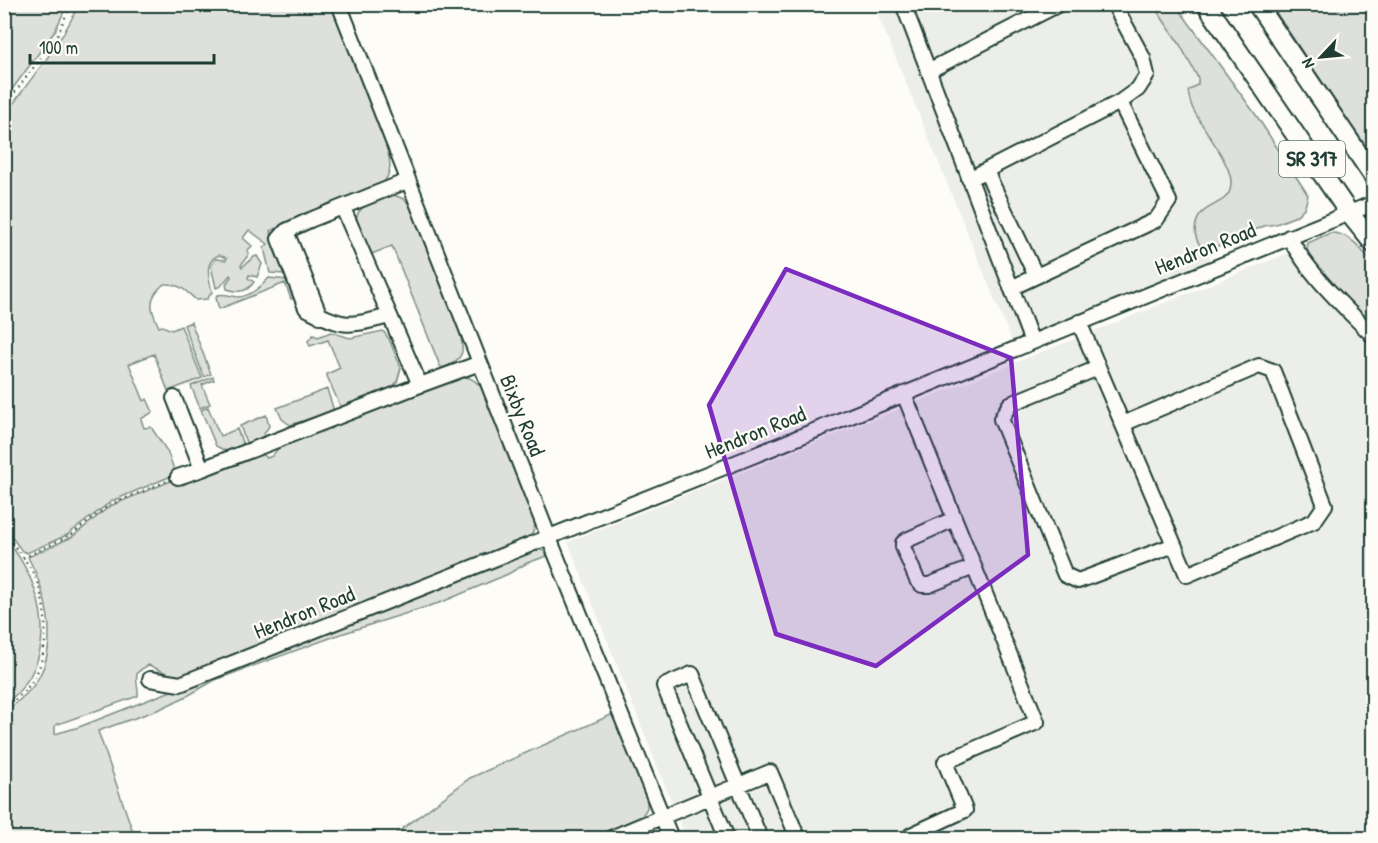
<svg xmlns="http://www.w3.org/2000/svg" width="1378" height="843" font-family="'Patrick Hand',sans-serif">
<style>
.built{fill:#eceee9}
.green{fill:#dde0db;stroke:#7e8e88;stroke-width:1.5}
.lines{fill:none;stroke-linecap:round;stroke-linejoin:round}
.minor-casing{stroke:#1f3d34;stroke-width:18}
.major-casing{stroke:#1f3d34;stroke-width:22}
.path{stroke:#1f3d34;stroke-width:2;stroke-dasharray:1.5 4.5;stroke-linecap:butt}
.minor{stroke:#fdfcf7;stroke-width:14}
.major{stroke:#fdfcf7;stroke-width:18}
.marked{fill:#7b2cbf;fill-opacity:0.2;stroke:#7b2cbf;stroke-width:4.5;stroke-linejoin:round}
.labels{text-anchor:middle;stroke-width:4.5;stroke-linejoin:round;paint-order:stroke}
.shield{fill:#fdfcf7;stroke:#62766e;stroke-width:1.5}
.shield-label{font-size:21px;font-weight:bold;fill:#1f3d34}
.street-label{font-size:22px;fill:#1f3d34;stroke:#fdfcf7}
</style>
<rect width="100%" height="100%" fill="#fdfcf7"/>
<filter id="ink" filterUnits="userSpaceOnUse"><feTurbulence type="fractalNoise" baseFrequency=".0167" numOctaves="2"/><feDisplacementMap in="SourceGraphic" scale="12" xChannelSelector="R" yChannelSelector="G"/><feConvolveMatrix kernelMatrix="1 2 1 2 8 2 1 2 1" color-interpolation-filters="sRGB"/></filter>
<g filter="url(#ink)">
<path class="built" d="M 874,5 L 1153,5 L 1179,43 L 1198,78 L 1192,108 L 1229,171 L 1231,184 L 1229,193 L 1224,201 L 1201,214 L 1201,248 L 1207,251 L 1212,262 L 1013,344 Z
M 1306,248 L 1307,253 L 1373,332 L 1373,838 L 686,838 L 568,542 L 1284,255 Z"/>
<path class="green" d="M 5,4 L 67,5 L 55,31 L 5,99 Z
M 78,5 L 331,5 L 386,145 C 390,160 394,173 381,185 L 270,231 L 277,247 L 274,249 L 284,274 L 270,273 L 264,248 L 268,244 L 249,230 L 243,238 L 252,246 L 247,251 L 249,254 L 241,265 L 242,267 L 254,257 L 257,256 L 262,264 L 257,277 L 249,275 L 248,278 L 254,282 C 247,292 239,293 227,289 L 226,284 L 231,277 L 230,275 L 221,286 L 216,288 L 211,266 L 216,259 L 226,260 L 227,258 L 219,255 C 203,262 209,278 212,292 L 207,299 L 196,300 C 186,291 179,283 164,284 C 147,298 150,309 159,327 L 162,326 L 172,330 L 181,326 L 202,378 L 168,391 L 154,354 L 129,364 L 144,401 L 147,399 L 153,412 L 141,419 L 144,428 L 151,427 L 167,451 L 176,474 L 112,501 L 67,535 L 27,553 L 22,551 L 5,528 L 4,118 C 28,79 61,47 78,5 Z
M 1153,5 L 1176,5 L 1256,115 L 1308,195 L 1305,207 L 1296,216 L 1276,224 L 1264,226 L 1207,251 C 1194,244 1192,227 1200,215 C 1210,202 1231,204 1231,183 C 1232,164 1202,128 1193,109 C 1190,103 1189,97 1188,91 L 1198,84 L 1198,78 L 1179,43 Z
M 1271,5 L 1309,5 L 1309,7 L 1312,8 L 1313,5 L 1373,5 L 1373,159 Z
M 394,195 L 404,199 L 409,204 L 459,330 C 465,351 465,359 443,368 L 440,366 L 392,246 L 369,255 C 361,235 344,214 371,203 C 378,200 385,196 394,195 Z
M 1330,233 C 1350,232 1362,250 1373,264 L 1373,332 C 1357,315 1300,267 1308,243 Z
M 269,278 L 287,280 L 294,298 L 291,299 L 285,283 L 219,309 L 216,298 L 217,295 C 225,293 230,296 238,297 C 249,297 262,286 269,278 Z
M 191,322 L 211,374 L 204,377 L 184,325 Z
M 383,331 L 389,339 L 401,368 L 397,382 L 390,389 L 341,408 L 327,376 L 327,374 L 340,368 L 328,340 L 310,346 L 308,341 L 313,335 L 318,337 L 331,332 L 350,338 Z
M 461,375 C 473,378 479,383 485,393 L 533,519 L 535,525 L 531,538 L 180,677 L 175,677 L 149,665 C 129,674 139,679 138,696 L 55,725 L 55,734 L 79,727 L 536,548 L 544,551 L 547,556 L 527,563 L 508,574 L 442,602 L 341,634 L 215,680 L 189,695 L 160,709 L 98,731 L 135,838 L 5,838 L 4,713 C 17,702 31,692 39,677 C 59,641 46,591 28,557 L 72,537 L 110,506 L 178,478 L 183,485 L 198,477 L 262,453 L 267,458 L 272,456 L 281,445 Z
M 213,377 L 214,380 L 202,385 L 210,404 L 200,408 L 191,386 Z
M 327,389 L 334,411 L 290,425 L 282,419 L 277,408 Z
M 208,407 L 220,436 L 237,429 L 244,447 L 227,452 L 216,446 L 201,410 Z
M 266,415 L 269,426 L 261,439 L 247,445 L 240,426 Z
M 5,538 C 46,586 62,661 5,704 Z
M 613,714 L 647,797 L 647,808 L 642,816 L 591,838 L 390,838 L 470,778 Z"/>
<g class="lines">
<defs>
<path id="minor" d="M 339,4 L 549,538 L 671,838
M 903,4 L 1032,342
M 1112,4 L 1115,6 L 1143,58 L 1147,75 L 1138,89 L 1120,102
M 928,71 L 1059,4
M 986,171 L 1036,276
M 969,179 L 1120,102 L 1169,201 L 1156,220 L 1011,288
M 343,208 L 420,385 L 480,363
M 286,231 L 320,316
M 1289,237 C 1310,276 1343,305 1374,337
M 390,316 C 348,326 345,329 306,308 L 279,239 L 286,231 L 310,220 L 407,181
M 1079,322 L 1187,575 L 1314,521 L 1325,505 L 1273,371 L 1259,366 L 1123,424
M 1098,368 L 1010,404 L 1001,419 L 1065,575 L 1078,581 L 1174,545
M 904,394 L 1037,722 L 945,762 L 965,810 L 911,835
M 174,398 L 202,469 L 420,385
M 178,477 L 202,469
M 954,519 L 907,540 L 903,543 L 903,547 L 917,580 L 922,585 L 929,585 L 974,567
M 150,679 L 180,684 L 750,457 L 1374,203
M 611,838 L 770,772 L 798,838
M 727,838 L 664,686 L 692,674 L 760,838"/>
<path id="major" d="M 1206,4 L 1349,213 L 1374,244
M 1257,4 L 1374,177"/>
</defs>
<use href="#minor" class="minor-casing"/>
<use href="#major" class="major-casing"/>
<path class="path" d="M 4,107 L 57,36 L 71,4
M 4,533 C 14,545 24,557 32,571 C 48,601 52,653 31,683 C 24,693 14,701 4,708
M 23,558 L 71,535 L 109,505 L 167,481"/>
<use href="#minor" class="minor"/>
<use href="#major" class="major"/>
</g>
</g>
<path class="marked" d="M 786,269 L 1011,358 L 1028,555 L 876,666 L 776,634 L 709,405 Z"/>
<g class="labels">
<rect class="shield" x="1279" y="141" width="66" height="36" rx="4.5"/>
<g class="shield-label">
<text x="1312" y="166">SR 317</text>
</g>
<g class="street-label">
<text transform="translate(1205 248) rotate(-22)" y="8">Hendron Road</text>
<text transform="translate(523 415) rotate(68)" y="8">Bixby Road</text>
<text transform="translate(755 432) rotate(-22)" y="8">Hendron Road</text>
<text transform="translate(304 612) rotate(-22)" y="8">Hendron Road</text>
</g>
</g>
<rect width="1378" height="843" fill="none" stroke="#fdfcf7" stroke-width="24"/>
<rect x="12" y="12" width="1354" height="819" fill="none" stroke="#1f3d34" stroke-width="2" filter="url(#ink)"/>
<g transform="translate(1321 57) rotate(244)" stroke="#fdfcf7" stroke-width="4.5" paint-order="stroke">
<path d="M0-4.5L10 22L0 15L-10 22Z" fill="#1f3d34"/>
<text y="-9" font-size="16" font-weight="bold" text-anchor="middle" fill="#1f3d34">N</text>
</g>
<path d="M30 54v9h184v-9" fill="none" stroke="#1f3d34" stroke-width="3"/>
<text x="39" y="54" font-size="18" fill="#1f3d34" stroke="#fdfcf7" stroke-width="4.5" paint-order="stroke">100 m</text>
</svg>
